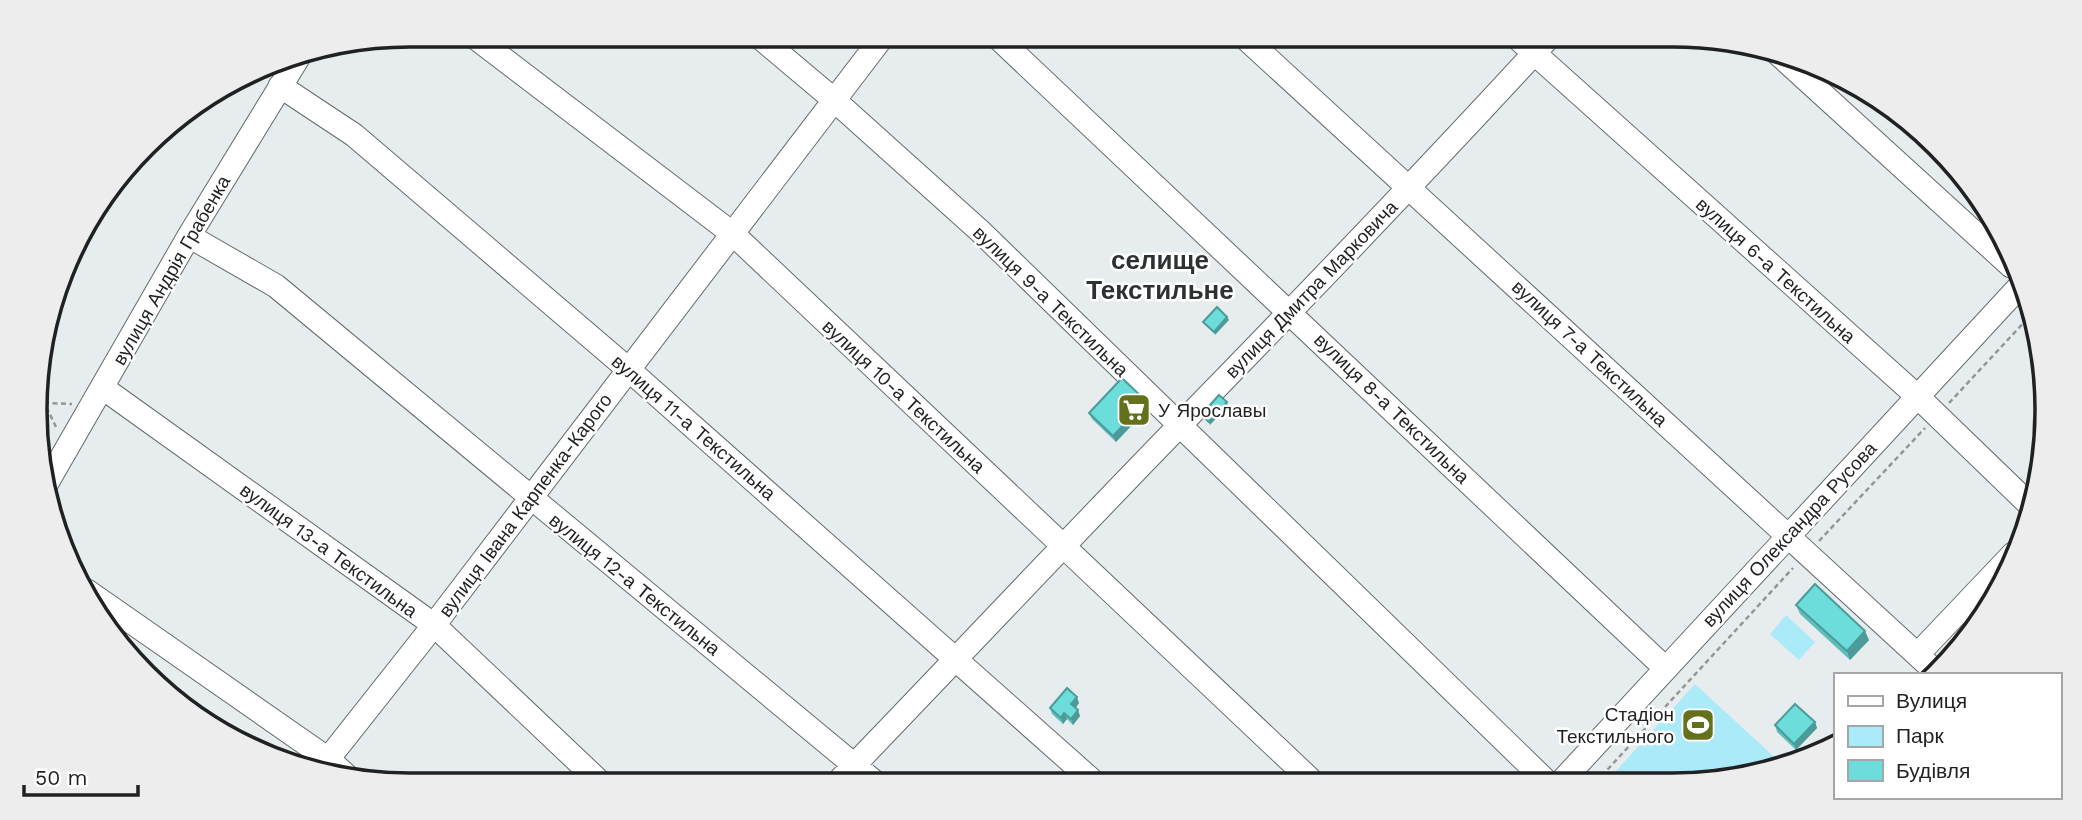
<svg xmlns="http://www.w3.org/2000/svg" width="2082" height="820" font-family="'Work Sans',sans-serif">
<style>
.green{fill:#abebf9}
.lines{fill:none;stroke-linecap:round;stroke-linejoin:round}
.minor-casing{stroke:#656b6c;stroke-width:25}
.path{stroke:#929697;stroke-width:2.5;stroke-dasharray:5 3.5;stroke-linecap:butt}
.minor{stroke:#fff;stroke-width:23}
.wall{fill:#5ebebc}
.shaded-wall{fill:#4c9b99}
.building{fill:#6ddddb;stroke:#4c9b99;stroke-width:2}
.labels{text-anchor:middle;stroke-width:5;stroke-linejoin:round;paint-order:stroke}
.street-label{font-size:19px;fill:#1f2122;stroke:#fff}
.poi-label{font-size:19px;fill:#1f2122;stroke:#fff;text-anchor:start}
.district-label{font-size:26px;font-weight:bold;fill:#2c3132;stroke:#fff}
.rim{fill:none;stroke:#1f2122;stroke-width:3.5}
</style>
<rect width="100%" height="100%" fill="#e7edee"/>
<path class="green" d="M 1786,615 L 1815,642 L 1799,660 L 1770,634 Z
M 1695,684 L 1783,765 L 1721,782 L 1606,782 Z"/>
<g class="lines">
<defs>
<path id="minor" d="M 472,35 L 733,234 L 1314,783
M 757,35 L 833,99 L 980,231 L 1547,782
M 995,35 L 1664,667
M 1242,35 L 1936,672
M 1514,35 L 1917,396 L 2034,509
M 1775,51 L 2011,266
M 280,86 L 354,135 L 628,369 L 1095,783
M 189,236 L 276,286 L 877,784
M 103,388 L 434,625 L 603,785
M 44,488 L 189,236 L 301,53
M 87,591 L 328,759 L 348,777
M 1918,654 L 2013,554
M 317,773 L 434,625 L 884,35
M 1561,782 L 2019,287
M 836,784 C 951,665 1064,544 1180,425 C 1305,297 1430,167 1551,35"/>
</defs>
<use href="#minor" class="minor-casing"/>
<path class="path" d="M 40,402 L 46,406 L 56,427
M 44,403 L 72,404
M 1949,403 L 2029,317
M 1819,541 L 1925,428
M 1596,782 L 1793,568"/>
<use href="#minor" class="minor"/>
</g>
<path class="wall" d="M 1149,407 L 1116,442 L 1092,419 L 1089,413 Z
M 1796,605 L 1869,640 L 1850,660 L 1800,614 Z
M 1079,703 L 1076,707 L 1080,716 L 1073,725 L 1067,719 L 1063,724 L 1052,714 L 1050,708 Z
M 1815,722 L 1817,728 L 1796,750 L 1777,732 L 1775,725 Z"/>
<path class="shaded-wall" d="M 1227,317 L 1229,320 L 1215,335 L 1214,332 Z
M 1146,401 L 1149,407 L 1116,442 L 1113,436 Z
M 1227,402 L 1228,405 L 1210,425 L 1209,422 Z
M 1865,631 L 1869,640 L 1850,660 L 1847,651 Z
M 1077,697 L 1079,703 L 1074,710 L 1071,704 Z
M 1078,710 L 1080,716 L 1073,725 L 1071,719 Z
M 1064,713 L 1067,719 L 1063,724 L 1061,718 Z
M 1815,722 L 1817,728 L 1796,750 L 1794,744 Z"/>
<path class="building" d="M 1217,307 L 1227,317 L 1214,332 L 1203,322 Z
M 1122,378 L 1146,401 L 1113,436 L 1089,413 Z
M 1219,395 L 1227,402 L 1209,422 L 1201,415 Z
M 1815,584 L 1865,631 L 1847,651 L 1796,605 Z
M 1067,688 L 1077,697 L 1071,704 L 1078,710 L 1071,719 L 1064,713 L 1061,718 L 1050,708 Z
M 1795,704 L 1815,722 L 1794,744 L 1775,725 Z"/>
<defs>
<symbol id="supermarket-square" viewBox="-11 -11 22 22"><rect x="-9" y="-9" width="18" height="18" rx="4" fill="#65711a" stroke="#fff"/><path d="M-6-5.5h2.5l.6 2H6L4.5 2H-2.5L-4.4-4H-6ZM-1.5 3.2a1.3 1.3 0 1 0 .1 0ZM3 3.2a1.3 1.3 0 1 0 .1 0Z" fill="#fff"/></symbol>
<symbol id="stadium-square" viewBox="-11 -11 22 22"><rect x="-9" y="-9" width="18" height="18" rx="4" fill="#65711a" stroke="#fff"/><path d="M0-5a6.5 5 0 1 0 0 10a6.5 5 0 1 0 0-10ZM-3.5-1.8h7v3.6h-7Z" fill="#fff"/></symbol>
</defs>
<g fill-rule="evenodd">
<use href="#supermarket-square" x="1115" y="391" width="38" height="38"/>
<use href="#stadium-square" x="1679" y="706" width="38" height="38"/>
</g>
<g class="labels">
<g class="street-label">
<text transform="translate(171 270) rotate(-60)" y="7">вулиця Андрія Грабенка</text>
<text transform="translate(1776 270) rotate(42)" y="7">вулиця 6-а Текстильна</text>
<text transform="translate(1311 289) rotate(-46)" y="7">вулиця Дмитра Марковича</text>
<text transform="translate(1051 301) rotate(44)" y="7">вулиця 9-а Текстильна</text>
<text transform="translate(1590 353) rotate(43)" y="7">вулиця 7-а Текстильна</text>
<text transform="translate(904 396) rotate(43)" y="7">вулиця 10-а Текстильна</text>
<text transform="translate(1392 408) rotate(44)" y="7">вулиця 8-а Текстильна</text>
<text transform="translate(694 427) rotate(41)" y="7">вулиця 11-а Текстильна</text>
<text transform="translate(525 505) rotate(-53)" y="7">вулиця Івана Карпенка-Карого</text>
<text transform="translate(1789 534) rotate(-47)" y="7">вулиця Олександра Русова</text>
<text transform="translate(329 550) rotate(36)" y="7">вулиця 13-а Текстильна</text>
<text transform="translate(635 584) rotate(39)" y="7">вулиця 12-а Текстильна</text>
</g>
<g class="poi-label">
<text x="1158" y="417">У Ярославы</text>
<text x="1674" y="721" text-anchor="end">Стадіон<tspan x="1674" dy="22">Текстильного</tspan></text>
</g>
<g class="district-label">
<text x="1160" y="269">селище<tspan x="1160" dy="30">Текстильне</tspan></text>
</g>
</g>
<path d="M0 0H2082V820H0ZM410 47H1672A363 363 0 0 1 2035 410V410A363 363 0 0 1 1672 773H410A363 363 0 0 1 47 410V410A363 363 0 0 1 410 47Z" fill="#ededed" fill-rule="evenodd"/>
<path class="rim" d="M410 47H1672A363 363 0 0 1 2035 410V410A363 363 0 0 1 1672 773H410A363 363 0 0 1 47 410V410A363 363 0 0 1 410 47Z"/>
<rect x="1834" y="673" width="228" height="126" fill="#ffffff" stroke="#a5a6a7" stroke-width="2"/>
<rect x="1848" y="696" width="35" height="10" fill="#ffffff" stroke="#a5a6a7" stroke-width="2"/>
<text x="1896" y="708" font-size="21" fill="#1f2122">Вулиця</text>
<rect x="1848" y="726" width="35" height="21" fill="#abebf9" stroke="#a5a6a7" stroke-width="2"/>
<text x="1896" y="743" font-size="21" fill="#1f2122">Парк</text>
<rect x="1848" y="760" width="35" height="21" fill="#6ddddb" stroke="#a5a6a7" stroke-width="2"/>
<text x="1896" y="778" font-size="21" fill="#1f2122">Будівля</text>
<path d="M24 785v10h114v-10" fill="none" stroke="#1f2122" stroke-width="3.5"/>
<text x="35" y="785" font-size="21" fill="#1f2122" stroke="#ffffff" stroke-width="5" paint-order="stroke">50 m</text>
</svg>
